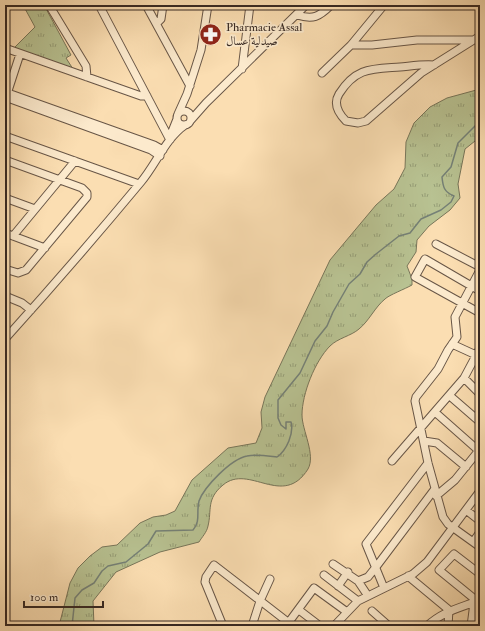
<svg xmlns="http://www.w3.org/2000/svg" width="485" height="631" font-family="'IM FELL Double Pica',Amiri,serif">
<style>
.grass{fill:url(#grass-tufts);stroke:#78765a}
.lines{fill:none;stroke-linecap:round;stroke-linejoin:round}
.stream{stroke:#758177;stroke-width:1.5}
.minor-casing{stroke:#685647;stroke-width:9}
.minor{stroke:#fceacd;stroke-width:7}
.labels{text-anchor:middle;stroke-width:3.5;stroke-linejoin:round;paint-order:stroke}
.poi-label{font-size:12px;fill:#372923;stroke:#fceacd;text-anchor:start}
</style>
<defs>
<pattern id="grass-tufts" width="24" height="20" patternUnits="userSpaceOnUse"><rect width="24" height="20" fill="#b8c292"/><path d="M3 7l-1-3M5 7V3M7 7l1-3M15 17l-1-3M17 17v-4M19 17l1-3" fill="none" stroke="#969e77"/></pattern>
</defs>
<rect width="100%" height="100%" fill="#fbdeb2"/>
<filter id="stains"><feTurbulence type="fractalNoise" baseFrequency=".005" numOctaves="4"/><feColorMatrix values="0 0 0 0 .2 0 0 0 0 .09 0 0 0 0 .02 0 0 0 .5 -.17"/></filter>
<radialGradient id="worn" r=".72"><stop offset=".6" stop-color="#630" stop-opacity="0"/><stop offset="1" stop-color="#630" stop-opacity=".3"/></radialGradient>
<path class="grass" d="M 23,5 L 44,5 L 71,55 L 66,58 L 73,69 L 14,48 L 35,27 Z
M 480,89 L 480,137 L 465,149 L 458,184 L 460,198 L 450,210 L 429,226 L 417,240 L 416,252 L 407,266 L 412,279 L 412,285 C 405,289 389,295 385,299 C 375,307 369,321 359,329 C 351,336 338,338 330,346 C 315,361 302,394 302,415 C 302,430 316,455 308,469 C 283,509 249,463 223,485 C 206,499 212,510 208,526 C 207,532 202,537 199,542 L 160,552 L 116,572 L 93,601 L 94,626 L 59,626 L 70,583 L 78,568 L 90,556 L 102,547 L 117,545 L 140,523 L 153,517 L 166,515 L 175,511 L 192,480 L 228,448 L 256,443 L 262,428 L 261,412 L 265,397 L 330,260 L 376,205 L 394,189 L 405,168 L 406,142 L 414,123 L 430,107 L 447,98 Z"/>
<g class="lines">
<path class="stream" d="M 72,626 L 75,598 L 82,590 L 94,583 L 102,571 L 108,566 L 126,562 L 148,544 L 156,531 L 193,530 C 201,521 196,512 199,501 C 204,487 231,459 247,456 C 256,454 268,456 277,457 C 287,450 294,433 291,422 L 286,422 L 286,429 L 281,425 L 278,418 L 278,400 L 300,373 L 315,341 L 327,326 L 333,312 L 349,284 L 360,274 L 367,262 L 376,254 L 399,236 L 410,233 L 421,219 L 441,210 L 451,202 L 454,196 C 444,192 443,187 442,177 L 451,167 L 458,143 L 480,121"/>
<defs>
<path id="minor" d="M 49,5 L 86,66 L 87,77
M 99,5 L 170,140
M 146,5 L 190,86
M 297,15 C 313,20 319,17 331,5
M 157,23 L 161,19 L 163,5
M 351,45 L 372,45 L 417,40 L 473,40
M 5,48 L 141,96 L 147,96
M 434,65 C 423,64 411,66 400,67 C 372,69 356,67 339,94 C 333,104 338,113 346,121 L 358,123 L 366,121 L 421,73 L 480,36
M 242,69 L 250,5
M 322,73 L 351,45 L 384,5
M 5,92 L 154,145 L 163,150
M 5,97 L 151,150 L 160,156
M 6,97 L 20,54
M177 118a7 7 0 1 1 14 0a7 7 0 1 1-14 0Z
M 178,114 L 187,94 L 201,50 L 208,5
M 191,120 L 206,103 L 306,5
M 5,136 L 139,184
M 172,137 L 171,134 L 177,119
M 5,160 L 82,188 L 87,193 L 87,197 L 26,270 L 18,273 L 5,269
M 5,198 L 35,209
M 5,233 L 45,248
M 13,236 L 75,161
M 436,244 L 480,267
M 480,270 L 455,317 L 457,337 L 448,350 L 438,369 L 416,397 L 415,401 L 428,463 L 443,517 L 448,524 L 480,547
M 480,291 L 425,259 L 415,277 L 480,313
M 5,296 L 22,303 L 31,310
M 5,339 C 51,288 97,235 141,182 C 156,164 166,138 185,125
M 452,344 L 476,355
M 464,378 L 480,394
M 450,396 L 480,422
M 436,413 L 479,451
M 424,441 L 437,443 L 466,467
M 392,461 L 464,378 L 480,348
M 436,496 L 455,480 L 480,449
M 466,510 L 480,521
M 473,542 L 480,532
M 333,564 L 358,581 L 368,596
M 324,575 L 358,601
M 408,576 L 449,610 L 448,626
M 358,581 L 368,577 L 376,567 L 434,490
M 338,586 L 348,572
M 384,588 L 366,544 L 428,463
M 477,601 L 439,570 L 454,554 L 480,574
M 299,610 L 320,626
M 372,611 L 389,626
M 223,626 L 205,582 L 206,577 L 214,565 L 289,623
M 252,626 L 260,601 L 270,579
M 286,626 L 314,588 L 347,612
M 334,626 L 358,601 L 413,574 L 427,562 L 480,491
M 427,626 C 443,611 460,608 480,600
M 471,626 L 474,603"/>
</defs>
<use href="#minor" class="minor-casing"/>
<use href="#minor" class="minor"/>
</g>
<defs>
<symbol id="pharmacy-disc" viewBox="-11 -11 22 22"><circle r="9.5" fill="#8f2418" stroke="#fceacd"/><path d="M-2-6h4v4h4v4h-4v4h-4v-4h-4v-4h4Z" fill="#fff"/></symbol>
</defs>
<g fill-rule="evenodd">
<use href="#pharmacy-disc" x="198" y="22" width="25" height="25"/>
</g>
<g class="labels">
<g class="poi-label">
<text x="226" y="31">Pharmacie Assal<tspan x="226" dy="14">صيدلية عسال</tspan></text>
</g>
</g>
<rect width="485" height="631" fill="none" stroke="#fbdeb2" stroke-width="20"/>
<rect x="6" y="6" width="473" height="619" fill="none" stroke="#372923" stroke-width="2"/>
<rect x="10" y="10" width="465" height="611" fill="none" stroke="#372923"/>
<path d="M24 601v6h79v-6" fill="none" stroke="#372923" stroke-width="2"/>
<text x="30" y="601" font-size="12" fill="#372923" stroke="#fceacd" stroke-width="3" paint-order="stroke">100 m</text>
<rect width="100%" height="100%" filter="url(#stains)"/>
<rect width="100%" height="100%" fill="url(#worn)"/>
</svg>
